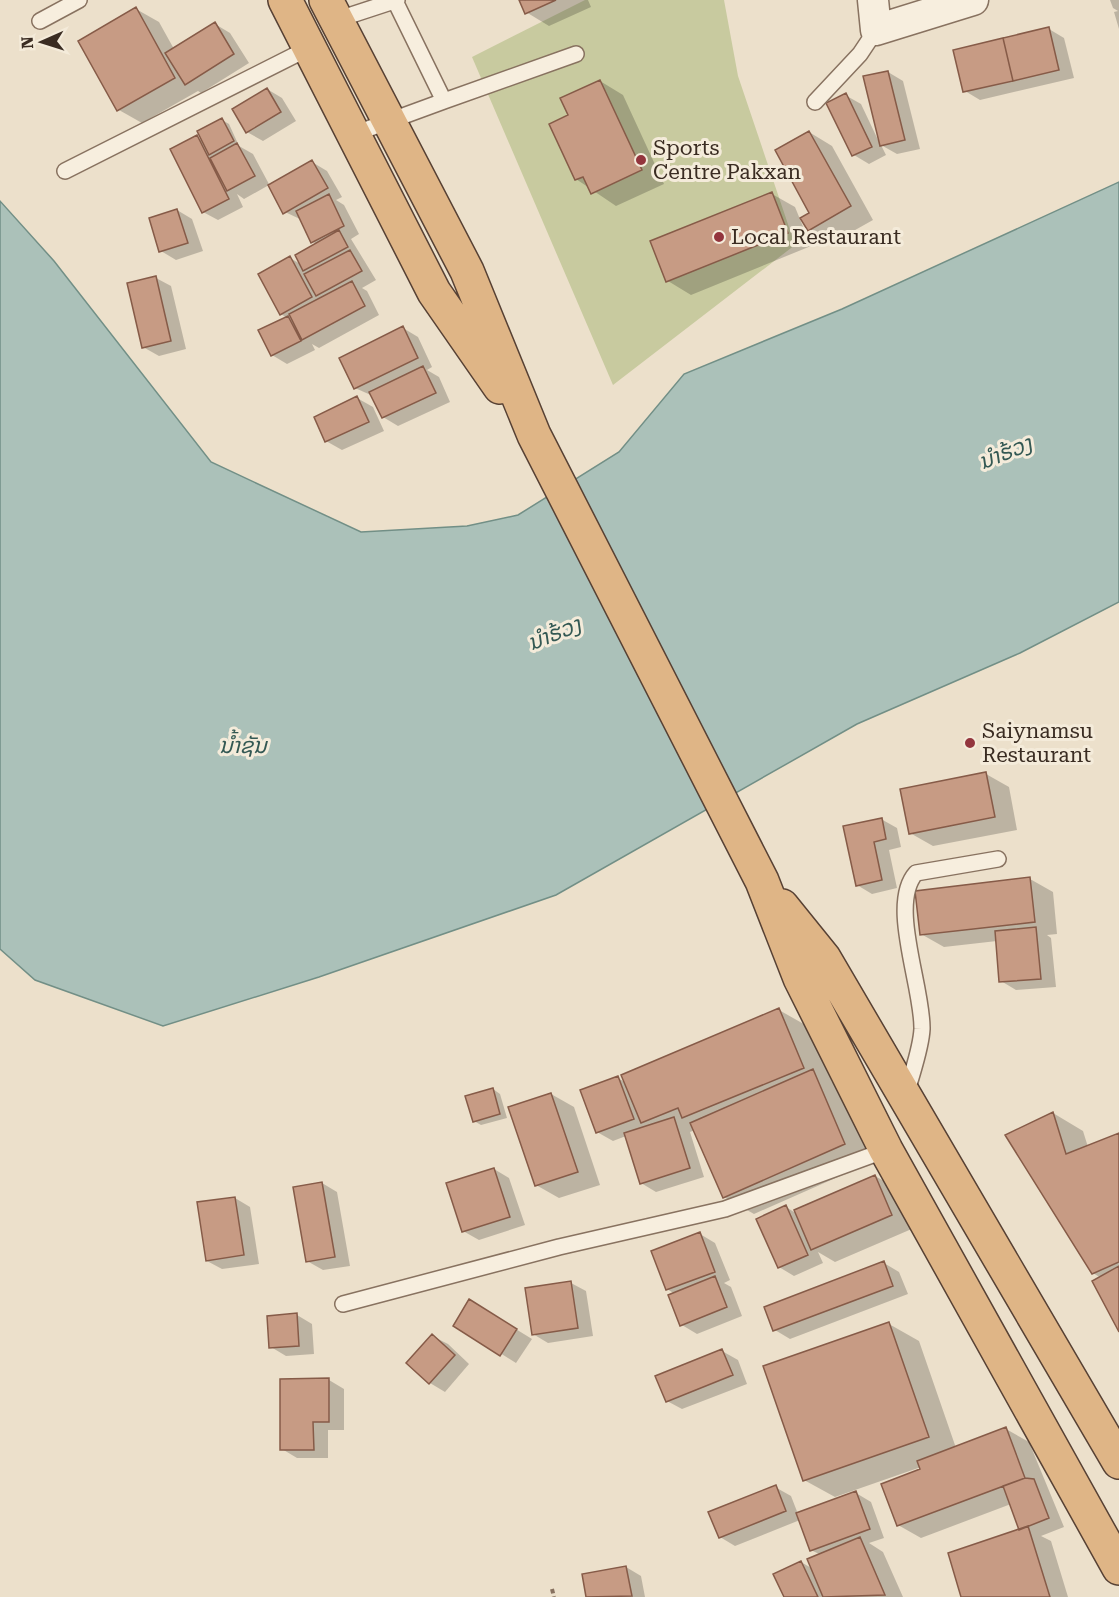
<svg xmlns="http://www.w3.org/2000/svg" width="1119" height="1597" font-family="'Roboto Serif','Noto Sans Lao',serif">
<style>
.green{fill:#c8ca9f}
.water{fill:#abc1b9;stroke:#728f86;stroke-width:1.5}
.shadow{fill:#0003}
.building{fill:#c79b84;stroke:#865b48;stroke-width:1.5}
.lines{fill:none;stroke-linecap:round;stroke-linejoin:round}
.service-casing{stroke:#887260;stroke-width:18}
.minor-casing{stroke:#887260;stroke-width:33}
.trunk-casing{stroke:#574134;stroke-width:36}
.path{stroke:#887260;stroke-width:4;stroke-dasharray:4.5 3;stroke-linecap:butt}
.service{stroke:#f7eede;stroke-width:15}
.minor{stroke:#f7eede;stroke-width:30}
.trunk{stroke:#dfb586;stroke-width:33}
.poi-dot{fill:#93353d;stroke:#f4ebda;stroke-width:2}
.labels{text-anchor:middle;stroke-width:6;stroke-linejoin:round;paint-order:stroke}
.poi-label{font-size:21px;fill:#3a2c22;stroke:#f4ebda;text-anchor:start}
.water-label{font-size:22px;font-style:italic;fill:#335853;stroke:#f4ebda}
</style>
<rect width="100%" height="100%" fill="#ece0cb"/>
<path class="green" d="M 585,0 L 724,0 L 738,76 L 795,245 L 613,385 L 472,57 Z"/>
<path class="water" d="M 1119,182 L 1119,602 L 1020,653 L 857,724 L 556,895 L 319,977 L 163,1026 L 35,980 L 0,949 L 0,201 L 54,261 L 211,462 L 361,532 L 467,526 L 518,515 L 619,452 L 684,374 L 842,309 Z"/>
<path class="shadow" d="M 521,0 L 588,0 L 591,7 L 549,26 L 526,12 Z
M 1110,0 L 1119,0 L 1119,29 L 1114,12 L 1118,11 L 1113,8 Z
M 136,9 L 159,22 L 174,49 L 215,24 L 230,33 L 249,63 L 201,93 L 198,91 L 142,123 L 119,110 Z
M 1049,29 L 1064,38 L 1074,78 L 980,100 L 965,91 Z
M 888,72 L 903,81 L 920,149 L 897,154 L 881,145 L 886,155 L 869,164 L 854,155 L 845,95 L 861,104 L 879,142 Z
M 600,81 L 623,95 L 664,184 L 616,206 L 576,179 L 570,116 Z
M 267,89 L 282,98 L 296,121 L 263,141 L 247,132 Z
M 222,120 L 229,124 L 239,146 L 253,154 L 270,186 L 312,162 L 327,171 L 342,197 L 336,200 L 344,205 L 359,234 L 351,239 L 376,280 L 362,288 L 367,291 L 379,315 L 319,348 L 312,344 L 315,350 L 287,364 L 272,355 L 287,318 L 281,314 L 290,258 L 302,265 L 317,244 L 313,242 L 302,220 L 285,212 L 269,185 L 244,199 L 237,194 L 243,207 L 218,220 L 203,212 L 197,137 L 203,141 Z
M 809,132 L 832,146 L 873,220 L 832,243 L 809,230 L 811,213 Z
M 772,194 L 795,207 L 811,246 L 691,295 L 668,281 L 652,242 Z
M 177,210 L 192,219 L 203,251 L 176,260 L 161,251 Z
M 156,278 L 171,286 L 186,349 L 159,356 L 143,347 Z
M 403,328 L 418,337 L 432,367 L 427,370 L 439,377 L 450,402 L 398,426 L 383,417 L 373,396 L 355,388 L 341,358 Z
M 357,398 L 373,407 L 384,431 L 342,450 L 326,441 Z
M 986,774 L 1009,787 L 1017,830 L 933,846 L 910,833 Z
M 881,819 L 897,828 L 901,847 L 889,850 L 897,888 L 872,894 L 857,885 Z
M 1030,879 L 1053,892 L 1057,934 L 1047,935 L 1051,938 L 1056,987 L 1016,990 L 1001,981 L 997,941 L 944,947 L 921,934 Z
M 779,1010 L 809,1027 L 832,1082 L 843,1088 L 874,1161 L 754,1214 L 724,1197 L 695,1130 L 690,1132 L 704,1177 L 656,1192 L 641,1183 L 626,1136 L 613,1141 L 597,1132 L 618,1078 L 626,1083 Z
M 493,1089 L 500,1094 L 507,1118 L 481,1125 L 474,1121 Z
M 551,1094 L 574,1107 L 600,1185 L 559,1198 L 536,1185 Z
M 1053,1113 L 1083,1131 L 1088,1147 L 1119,1135 L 1119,1328 L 1101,1278 L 1093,1273 Z
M 494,1169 L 509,1178 L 525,1225 L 479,1240 L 463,1231 Z
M 875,1176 L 898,1189 L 914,1228 L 835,1262 L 818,1252 L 823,1263 L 794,1276 L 779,1267 L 786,1207 L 794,1212 Z
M 322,1183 L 337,1192 L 350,1266 L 323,1270 L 307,1261 Z
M 235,1198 L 250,1207 L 259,1264 L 222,1269 L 207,1261 Z
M 700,1234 L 715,1243 L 730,1280 L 724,1283 L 731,1287 L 742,1316 L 697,1334 L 682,1325 L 675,1294 L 667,1289 Z
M 884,1263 L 899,1272 L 908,1294 L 790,1339 L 775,1330 Z
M 571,1283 L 586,1291 L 593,1336 L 548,1343 L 533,1334 Z
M 485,1310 L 532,1339 L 516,1363 L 455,1325 Z
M 297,1315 L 312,1324 L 314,1354 L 286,1356 L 271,1347 Z
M 889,1324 L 919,1341 L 956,1448 L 1006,1429 L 1029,1442 L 1064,1527 L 1041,1536 L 1051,1541 L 1068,1597 L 962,1597 L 1021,1530 L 1011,1504 L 921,1538 L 898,1525 L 922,1470 L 921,1467 L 835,1497 L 804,1480 Z
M 432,1336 L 448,1344 L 469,1364 L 445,1392 L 430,1383 Z
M 722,1351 L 738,1360 L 747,1384 L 682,1409 L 667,1401 Z
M 281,1380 L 329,1380 L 344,1389 L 344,1430 L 328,1430 L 328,1458 L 297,1458 L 282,1449 Z
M 775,1487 L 791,1496 L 798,1514 L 856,1493 L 871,1502 L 884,1538 L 869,1543 L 883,1552 L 903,1597 L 786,1597 L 801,1562 L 813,1569 L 821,1555 L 811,1550 L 800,1520 L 735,1546 L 720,1537 Z
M 626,1567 L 641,1576 L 645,1597 L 587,1597 L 583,1575 Z"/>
<path class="building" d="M 519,0 L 556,0 L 525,14 Z
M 136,7 L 175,78 L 117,111 L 78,41 Z
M 215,22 L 234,54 L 185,85 L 165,53 Z
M 1049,27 L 1059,70 L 1013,81 L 1003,38 Z
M 1003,38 L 1013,81 L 963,92 L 953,50 Z
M 888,71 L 905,140 L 880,146 L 863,76 Z
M 600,80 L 642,170 L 591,194 L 583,177 L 575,180 L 549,124 L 568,115 L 560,98 Z
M 267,88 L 281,112 L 246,133 L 232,109 Z
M 846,93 L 872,147 L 852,156 L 826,103 Z
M 222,118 L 234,141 L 209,155 L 197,131 Z
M 809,131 L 851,206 L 808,231 L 800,218 L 809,213 L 775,150 Z
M 197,135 L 229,199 L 202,213 L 170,149 Z
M 237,143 L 255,176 L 227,191 L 210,158 Z
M 312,160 L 328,188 L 283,214 L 268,185 Z
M 772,192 L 788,233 L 666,282 L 650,241 Z
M 329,194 L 344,226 L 311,243 L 296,211 Z
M 177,209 L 188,243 L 159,252 L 149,218 Z
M 339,230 L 348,247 L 303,271 L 295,255 Z
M 350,250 L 362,271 L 316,296 L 304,274 Z
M 290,256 L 312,297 L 280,315 L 258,274 Z
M 156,276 L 171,341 L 142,348 L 127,283 Z
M 352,281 L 365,306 L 302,340 L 289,314 Z
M 288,316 L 301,341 L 271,356 L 258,330 Z
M 403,326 L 418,358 L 354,389 L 339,358 Z
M 423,366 L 436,393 L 382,418 L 369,392 Z
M 357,396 L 369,422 L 325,442 L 314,417 Z
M 986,772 L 995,817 L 909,834 L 900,789 Z
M 882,818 L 886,839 L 874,842 L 882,880 L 856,886 L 843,826 Z
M 1030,877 L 1035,922 L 920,935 L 915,891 Z
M 1036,927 L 1041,979 L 999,982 L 995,931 Z
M 779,1008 L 804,1068 L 682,1118 L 678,1108 L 641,1123 L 621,1075 Z
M 813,1069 L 845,1144 L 723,1198 L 690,1123 Z
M 618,1076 L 634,1119 L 596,1133 L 580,1090 Z
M 493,1088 L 500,1114 L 473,1122 L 465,1096 Z
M 551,1093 L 578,1172 L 535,1186 L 508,1107 Z
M 1053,1112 L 1066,1154 L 1119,1133 L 1119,1262 L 1092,1274 L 1005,1135 Z
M 674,1117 L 690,1168 L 640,1184 L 624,1133 Z
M 494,1168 L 510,1217 L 462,1232 L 446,1183 Z
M 875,1175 L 892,1215 L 811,1250 L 794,1210 Z
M 322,1182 L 335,1257 L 306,1262 L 293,1187 Z
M 235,1197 L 244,1255 L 206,1261 L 197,1202 Z
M 786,1205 L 808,1255 L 778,1268 L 756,1219 Z
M 700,1232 L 715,1272 L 666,1290 L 651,1251 Z
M 884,1261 L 893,1286 L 773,1331 L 764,1307 Z
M 1119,1266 L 1119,1332 L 1092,1281 Z
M 715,1276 L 727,1307 L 680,1326 L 668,1295 Z
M 571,1281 L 578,1328 L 532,1335 L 525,1288 Z
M 469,1299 L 517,1329 L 500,1356 L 453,1326 Z
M 297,1313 L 299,1346 L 269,1348 L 267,1316 Z
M 889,1322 L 929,1437 L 803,1481 L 763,1366 Z
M 432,1334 L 455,1355 L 429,1384 L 406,1363 Z
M 722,1349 L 733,1375 L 666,1402 L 655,1376 Z
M 329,1378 L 329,1422 L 313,1422 L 314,1450 L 280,1450 L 280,1379 Z
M 1006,1427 L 1025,1478 L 897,1526 L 881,1484 L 920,1469 L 917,1461 Z
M 1025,1478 L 1034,1479 L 1049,1518 L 1019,1530 L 1003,1486 Z
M 776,1485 L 786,1511 L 719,1538 L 708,1512 Z
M 856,1491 L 870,1529 L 810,1551 L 796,1513 Z
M 1028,1526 L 1050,1597 L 961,1597 L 948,1553 Z
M 860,1537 L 885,1595 L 823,1597 L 807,1559 Z
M 801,1561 L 818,1597 L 784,1597 L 773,1574 Z
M 626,1566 L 632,1596 L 586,1597 L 582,1574 Z"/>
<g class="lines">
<defs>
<path id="service" d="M 336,20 L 397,0
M 40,21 L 79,0
M 444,101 L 576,54
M 815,102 L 860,54 L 876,30
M 354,134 L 444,101 L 395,1
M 65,171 L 309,48
M 907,1092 C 912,1072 921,1049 922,1029 C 923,987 888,904 916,873 L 998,859
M 343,1304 L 559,1247 L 725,1209 L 886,1150"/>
<path id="minor" d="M 873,0 L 876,30 L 973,0"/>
<path id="trunk" d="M 285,0 L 434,292 L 500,387
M 326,0 L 467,271 L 534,435 L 762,881 L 800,978 L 886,1150 L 1119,1568
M 782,906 L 824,958 L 1119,1462"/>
</defs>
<use href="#service" class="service-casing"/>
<use href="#minor" class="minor-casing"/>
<use href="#trunk" class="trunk-casing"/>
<path class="path" d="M 552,1589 L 554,1597"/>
<use href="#service" class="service"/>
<use href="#minor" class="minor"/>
<use href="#trunk" class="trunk"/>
</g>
<g class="poi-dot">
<circle cx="641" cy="160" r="6"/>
<circle cx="719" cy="237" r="6"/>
<circle cx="970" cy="743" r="6"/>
</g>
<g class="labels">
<g class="poi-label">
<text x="653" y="155">Sports<tspan x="653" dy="24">Centre Pakxan</tspan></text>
<text x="731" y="244">Local Restaurant</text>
<text x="982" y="738">Saiynamsu<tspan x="982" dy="24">Restaurant</tspan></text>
</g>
<g class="water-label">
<text transform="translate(1005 452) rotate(-22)" y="8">ນຳ້ຮວງ</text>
<text transform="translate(554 633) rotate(-22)" y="8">ນຳ້ຮວງ</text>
<text x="243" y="753">ນ້ຳຊັນ</text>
</g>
</g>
<g transform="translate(42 42) rotate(267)" stroke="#f4ebda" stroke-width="4.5" paint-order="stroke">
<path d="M0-4.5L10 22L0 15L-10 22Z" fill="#3a2c22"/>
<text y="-9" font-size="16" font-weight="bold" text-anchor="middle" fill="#3a2c22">N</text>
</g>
</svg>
